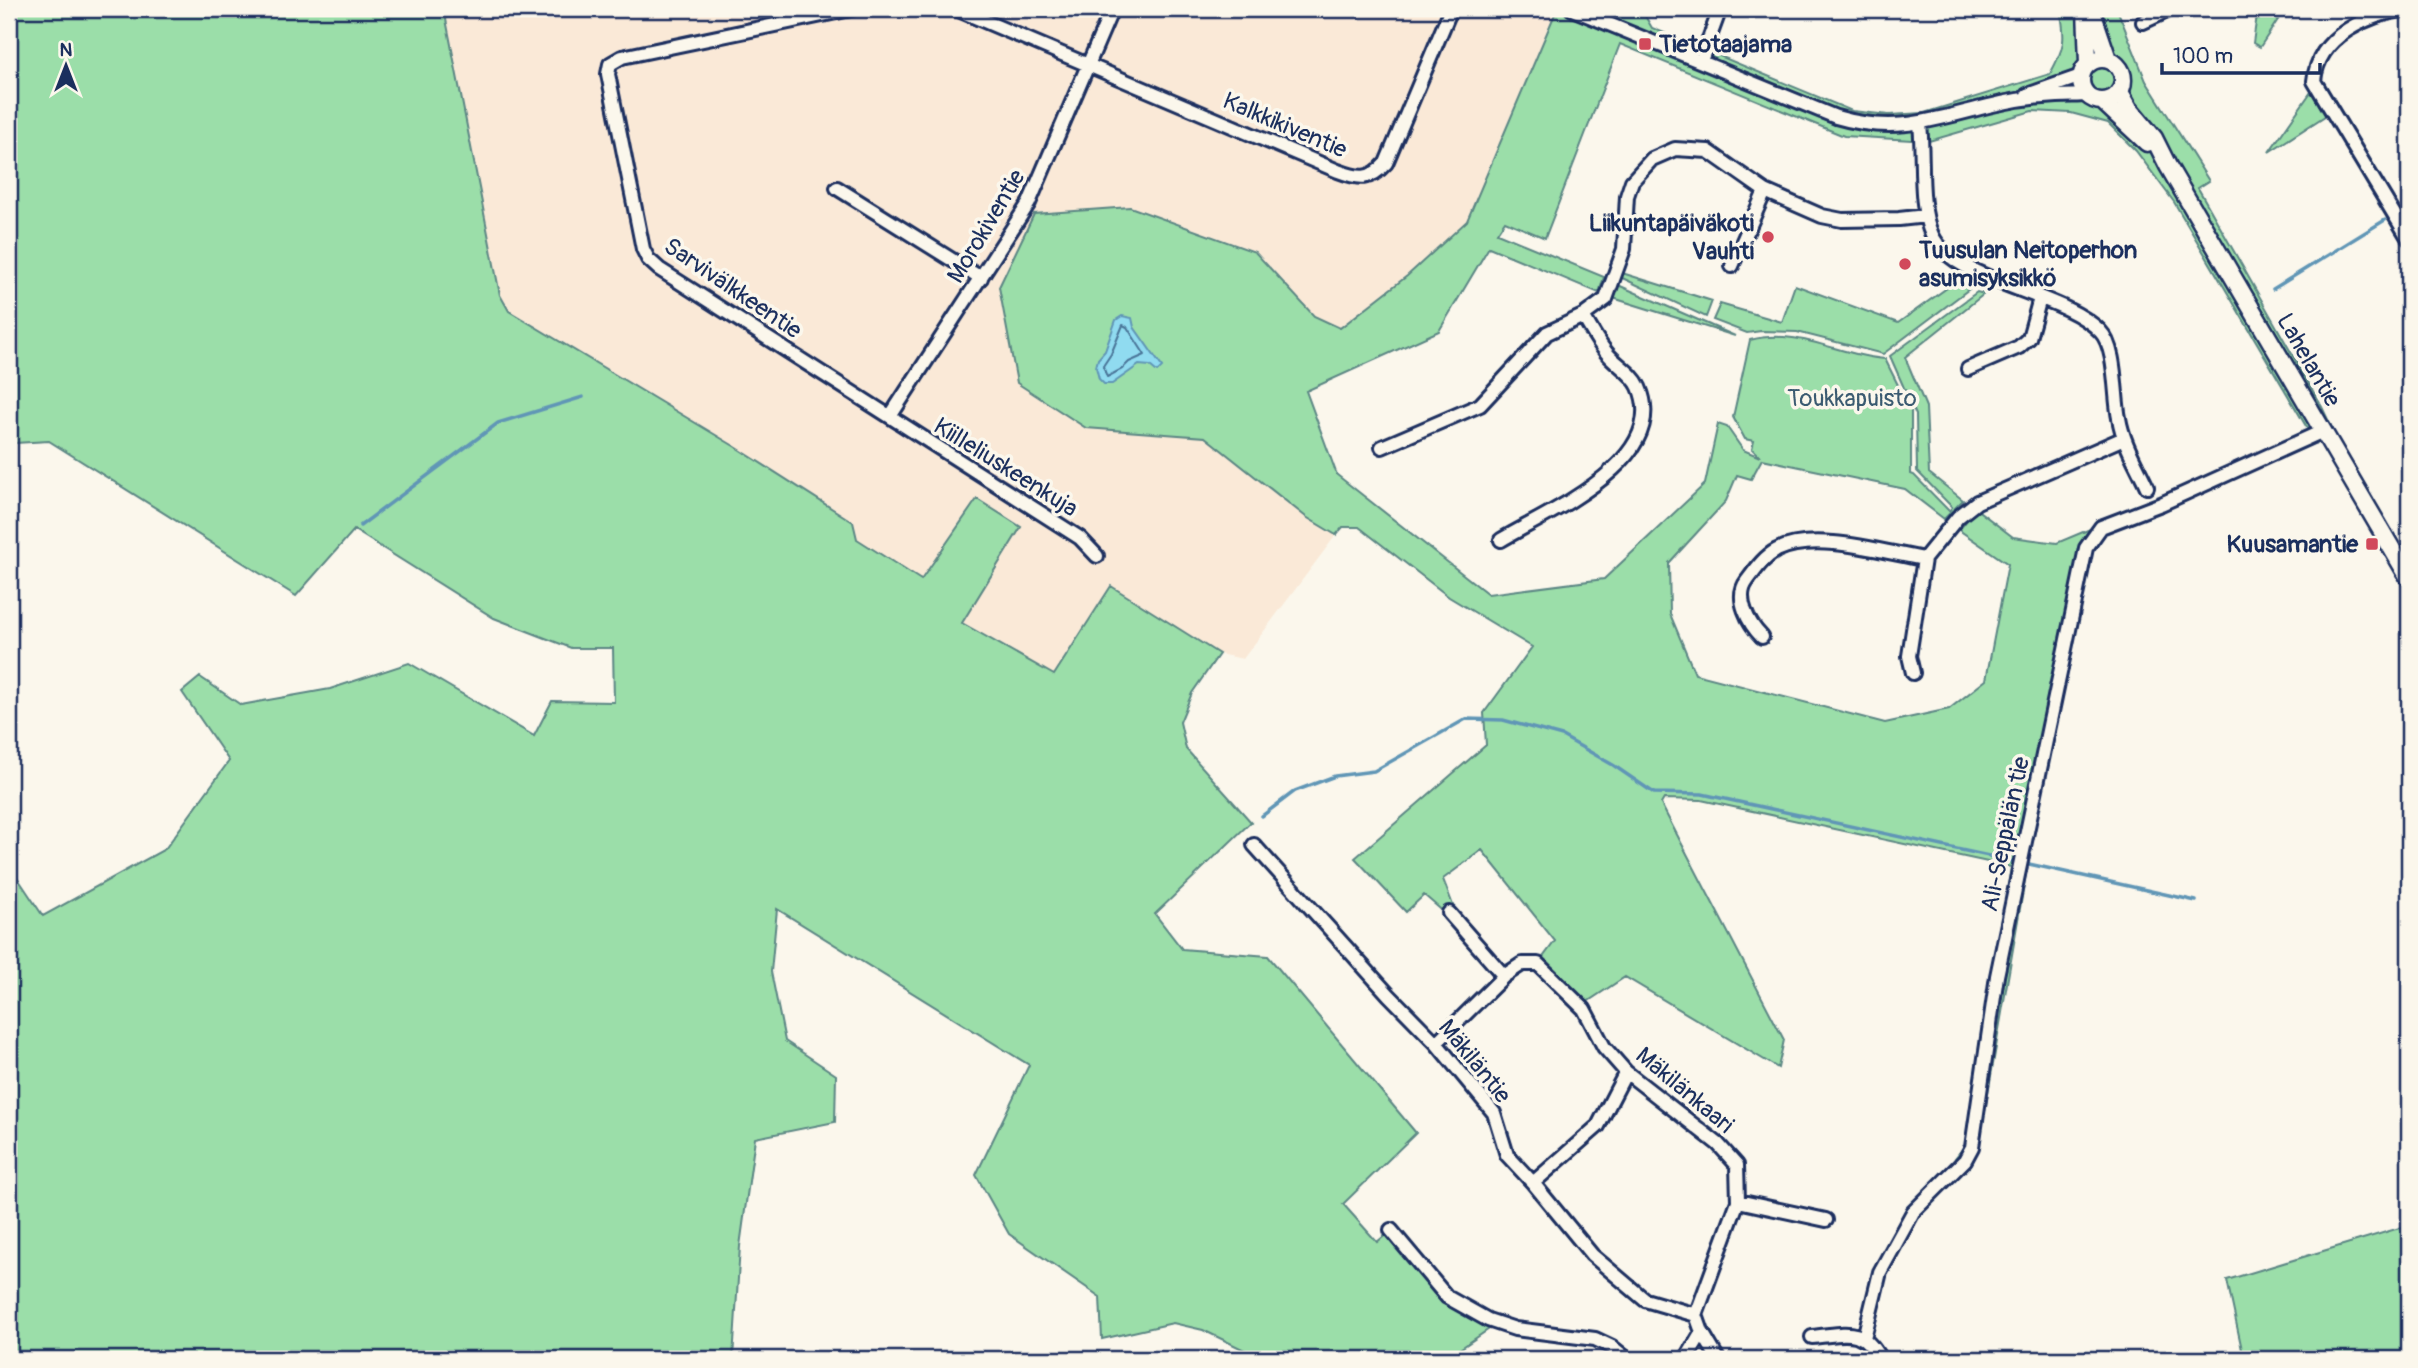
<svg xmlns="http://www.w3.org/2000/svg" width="2418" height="1368" font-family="Pangolin,sans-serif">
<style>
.built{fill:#fae9d7}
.green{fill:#9bdea9;stroke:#5b8684;stroke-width:2}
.water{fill:#90dbf0;stroke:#6196b6;stroke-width:2}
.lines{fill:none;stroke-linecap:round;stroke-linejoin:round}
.shore{stroke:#4a7498;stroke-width:2}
.stream{stroke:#6196b6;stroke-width:3.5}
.minor-casing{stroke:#1b2f5e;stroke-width:18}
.major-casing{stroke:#1b2f5e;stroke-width:21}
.minor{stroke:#fbf7ec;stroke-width:12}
.major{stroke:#fbf7ec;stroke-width:16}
.poi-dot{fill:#d1495b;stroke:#fbf7ec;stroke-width:2.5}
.labels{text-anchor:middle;stroke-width:7;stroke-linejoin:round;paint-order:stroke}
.poi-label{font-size:24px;font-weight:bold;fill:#1b2f5e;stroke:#fbf7ec;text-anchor:start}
.street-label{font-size:24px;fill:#1b2f5e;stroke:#fbf7ec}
.park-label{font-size:24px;fill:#3b5b71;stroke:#fbf7ec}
</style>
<rect width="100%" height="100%" fill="#fbf7ec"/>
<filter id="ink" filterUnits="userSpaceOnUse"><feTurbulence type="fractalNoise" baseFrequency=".0143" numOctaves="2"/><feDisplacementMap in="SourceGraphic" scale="14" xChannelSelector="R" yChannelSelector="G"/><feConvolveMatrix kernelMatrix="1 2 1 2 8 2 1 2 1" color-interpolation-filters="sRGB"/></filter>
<g filter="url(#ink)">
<path class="built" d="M 444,9 L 1557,9 L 1467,221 L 1407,276 L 1340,328 L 1314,316 L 1255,252 L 1130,207 L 1086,428 L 1205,437 L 1306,517 L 1336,535 L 1243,659 L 1219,654 L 1111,587 L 1054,676 L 962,623 L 1021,526 L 977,499 L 921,580 L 857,539 L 853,522 L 734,446 L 509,311 L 500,295 Z"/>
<path class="green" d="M 9,9 L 444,9 L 500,295 L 509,311 L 734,446 L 853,522 L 857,539 L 921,580 L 977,499 L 1021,527 L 962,623 L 1054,675 L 1111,586 L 1219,654 L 1192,693 L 1180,722 L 1186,749 L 1251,822 L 1155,914 L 1182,949 L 1268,956 L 1416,1133 L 1343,1204 L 1377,1242 L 1388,1233 L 1442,1298 L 1492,1327 L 1445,1359 L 1263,1359 L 1203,1330 L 1173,1323 L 1102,1339 L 1100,1297 L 1009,1234 L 976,1175 L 1029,1065 L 777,909 L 771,972 L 785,1041 L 836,1075 L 835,1122 L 755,1138 L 740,1246 L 733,1359 L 9,1359 L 9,865 L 43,916 L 165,849 L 229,761 L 182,692 L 200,677 L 241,705 L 330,689 L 409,663 L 534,736 L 552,701 L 614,702 L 613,648 L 571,648 L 494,618 L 354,530 L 296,596 L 49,441 L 15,443 L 9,451 Z
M 1557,9 L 1641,9 L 1652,28 L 1852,111 L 1889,115 L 1924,113 L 2050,74 C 2065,47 2066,39 2060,9 L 2117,9 L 2146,81 L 2209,181 L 2198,188 L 2322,407 L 2334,432 L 2316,443 L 2174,202 L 2136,151 L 2108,123 L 2071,113 L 2032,111 L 1929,141 L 1844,136 L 1620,44 L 1545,238 L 1505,221 L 1497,233 L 1604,277 L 1599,293 L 1489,247 L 1439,331 L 1306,391 L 1337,475 L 1488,594 L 1604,579 L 1705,484 L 1718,424 L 1727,427 L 1743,450 L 1760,457 L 1752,449 L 1754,441 L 1745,439 L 1733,417 L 1750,340 C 1797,327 1840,356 1885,359 L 1911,411 L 1911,474 L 1914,475 L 1949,511 L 1952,507 L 1917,471 L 1916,415 L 1890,356 L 1977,292 L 1984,294 L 1905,357 L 1926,407 L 1929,473 L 1963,500 L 1944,519 L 1905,489 L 1762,459 L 1751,479 L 1737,475 L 1726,501 L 1669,563 L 1670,614 L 1695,674 L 1885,723 L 1949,709 L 1986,680 L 2008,564 L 1959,530 L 1976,509 L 2013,537 L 2057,543 L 2095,527 L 2049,741 L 1979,1145 L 1971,1165 L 1955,1158 L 1968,1142 L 2011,867 L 1701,800 L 1664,799 L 1661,804 L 1784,1040 L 1778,1068 L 1625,977 L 1581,1006 L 1538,964 L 1555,941 L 1482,850 L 1443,879 L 1454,908 L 1446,914 L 1424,895 L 1406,912 L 1355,858 L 1486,745 L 1484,713 L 1532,647 L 1449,597 L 1359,527 L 1343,527 L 1336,535 L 1306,517 L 1205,437 L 1086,428 L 1017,383 L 999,287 L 1034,214 L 1130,207 L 1255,252 L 1314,316 L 1340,328 L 1407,276 L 1467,221 Z
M 2255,9 L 2285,9 L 2260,47 L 2253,43 L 2257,15 Z
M 2313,89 L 2328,114 L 2269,152 Z
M 1622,273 L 1712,301 L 1706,317 L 1620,277 Z
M 1954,283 L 1969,289 L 1883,354 L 1797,332 L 1761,331 L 1747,333 L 1713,320 L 1720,304 L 1782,322 L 1795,285 L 1898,323 Z
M 1618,285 L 1735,336 L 1613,298 Z
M 2409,1225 L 2409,1359 L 2244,1359 L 2227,1280 Z"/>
<path class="water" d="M 1122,316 L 1132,318 L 1134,327 L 1162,367 L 1157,372 L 1150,366 L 1139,365 L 1112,384 L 1104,384 L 1099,379 L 1096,367 L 1098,359 L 1105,351 L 1116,320 Z"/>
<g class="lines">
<path class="shore" d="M 1123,325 L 1127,327 L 1145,355 L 1129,362 L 1122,369 L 1107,377 L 1103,366 L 1111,354 Z"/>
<path class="stream" d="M 2400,211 L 2409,205
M 2273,289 L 2385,220
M 360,526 L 498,423 L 583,397
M 1262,816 L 1295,791 L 1335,776 L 1374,771 L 1466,719 L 1503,720 L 1562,736 L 1613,765 L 1654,793 L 1702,794 L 2012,861
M 2029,864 L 2196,901"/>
<defs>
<path id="minor" d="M 851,9 L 622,57 L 610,64 L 608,74 L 643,249 L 648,259 L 659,269 L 1080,538 L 1097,556
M 956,9 L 1338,171 C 1359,179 1370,181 1386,163 L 1451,9
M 1572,9 L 1836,117 C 1907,138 1949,112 2017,100 C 2039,96 2064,96 2087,95
M 2408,9 C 2369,14 2318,35 2314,81 L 2409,239
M 2143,22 L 2171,9
M 1701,61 L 1720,9
M 2027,95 L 2081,76
M 1920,124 C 1924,158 1918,204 1932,235 C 1953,282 2063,292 2100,331 C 2117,348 2114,396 2119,418 C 2123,443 2137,465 2147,487
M 837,188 L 981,278
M 1732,266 L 1765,191
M 1968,369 L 2019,347 L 2029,338 L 2040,298
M 891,415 L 1029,203 L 1112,9
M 1382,447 L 1480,405 L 1547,333 L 1583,316 L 1606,299 L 1624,249 L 1627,196 L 1632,181 L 1652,159 L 1675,149 L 1708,151 L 1765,191 L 1822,216 L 1842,220 L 1899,219 L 1926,216
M 1501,540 C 1550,511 1671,460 1639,387 C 1633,373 1615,364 1606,352 C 1597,341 1590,327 1583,316
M 1762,637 C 1749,624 1734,598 1747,581 C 1756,569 1764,557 1777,550 C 1815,531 1883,552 1924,559
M 1913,673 L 1909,656 L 1924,559 L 1958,517 L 1977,502 L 2124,438
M 1254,845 L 1389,995 L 1436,1043 L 1494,1113 L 1507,1155 L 1533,1183 L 1592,1255 L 1645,1300 L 1696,1315
M 1449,913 L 1504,976
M 1436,1043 L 1504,976 L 1522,964 L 1538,964 L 1584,1009 L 1604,1047 L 1626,1072 L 1718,1144 L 1737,1165 L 1738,1201 L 1696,1315
M 1533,1183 L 1598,1126 L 1626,1072
M 1738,1201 L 1826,1220
M 1391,1230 L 1447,1297 L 1488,1320 L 1515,1329 L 1595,1339 L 1612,1347 L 1627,1359
M 1696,1315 L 1702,1332 L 1718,1359
M 1812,1337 C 1846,1334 1861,1325 1880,1359
M 1864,1338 L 1880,1272 L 1913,1212 L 1965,1160 L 1972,1147 L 1997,976 L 2086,548 L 2101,527 L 2161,504 L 2323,431
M 1686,1359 L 1702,1332"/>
<path id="major" d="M 2086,9 L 2088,63
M 2093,15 L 2108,59
M2081 80a21 21 0 1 1 42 0a21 21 0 1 1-42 0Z
M 2120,92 L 2129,108 L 2154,138 L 2168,166 L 2409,578
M 2102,101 L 2147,143"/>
</defs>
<use href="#minor" class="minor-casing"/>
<use href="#major" class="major-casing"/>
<use href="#minor" class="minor"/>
<use href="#major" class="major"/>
</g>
</g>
<g class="poi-dot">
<rect x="1638" y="37" width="14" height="14" rx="3.5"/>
<circle cx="1768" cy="237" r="7"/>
<circle cx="1905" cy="264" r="7"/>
<rect x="2365" y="537" width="14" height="14" rx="3.5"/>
</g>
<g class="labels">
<g class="poi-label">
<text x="1659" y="52">Tietotaajama</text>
<text x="1754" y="231" text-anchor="end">Liikuntapäiväkoti<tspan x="1754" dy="28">Vauhti</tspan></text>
<text x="1919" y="258">Tuusulan Neitoperhon<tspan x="1919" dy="28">asumisyksikkö</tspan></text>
<text x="2358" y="552" text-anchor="end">Kuusamantie</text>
</g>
<g class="street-label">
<text transform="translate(1285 125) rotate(23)" y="8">Kalkkikiventie</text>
<text transform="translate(986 226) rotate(-59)" y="8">Morokiventie</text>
<text transform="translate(733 288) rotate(34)" y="8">Sarvivälkkeentie</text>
<text transform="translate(2309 360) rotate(60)" y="8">Lahelantie</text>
<text transform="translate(1006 467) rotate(32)" y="8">Kiilleliuskeenkuja</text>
<text transform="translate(2005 834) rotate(-78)" y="8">Ali-Seppälän tie</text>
<text transform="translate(1475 1061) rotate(51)" y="8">Mäkiläntie</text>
<text transform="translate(1685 1090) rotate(40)" y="8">Mäkilänkaari</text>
</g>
<g class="park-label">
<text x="1852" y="406">Toukkapuisto</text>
</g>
</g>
<rect width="2418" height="1368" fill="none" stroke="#fbf7ec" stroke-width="35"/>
<rect x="18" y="18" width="2383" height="1333" fill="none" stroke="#1b2f5e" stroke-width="2.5" filter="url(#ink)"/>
<g transform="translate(66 66)" stroke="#fbf7ec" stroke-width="5" paint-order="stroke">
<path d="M0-5L12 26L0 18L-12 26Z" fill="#1b2f5e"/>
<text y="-10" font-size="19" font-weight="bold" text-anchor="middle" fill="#1b2f5e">N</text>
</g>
<path d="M2162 63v10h158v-10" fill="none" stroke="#1b2f5e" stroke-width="3.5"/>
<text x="2173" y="63" font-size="21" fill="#1b2f5e" stroke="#fbf7ec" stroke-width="5" paint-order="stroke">100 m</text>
</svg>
